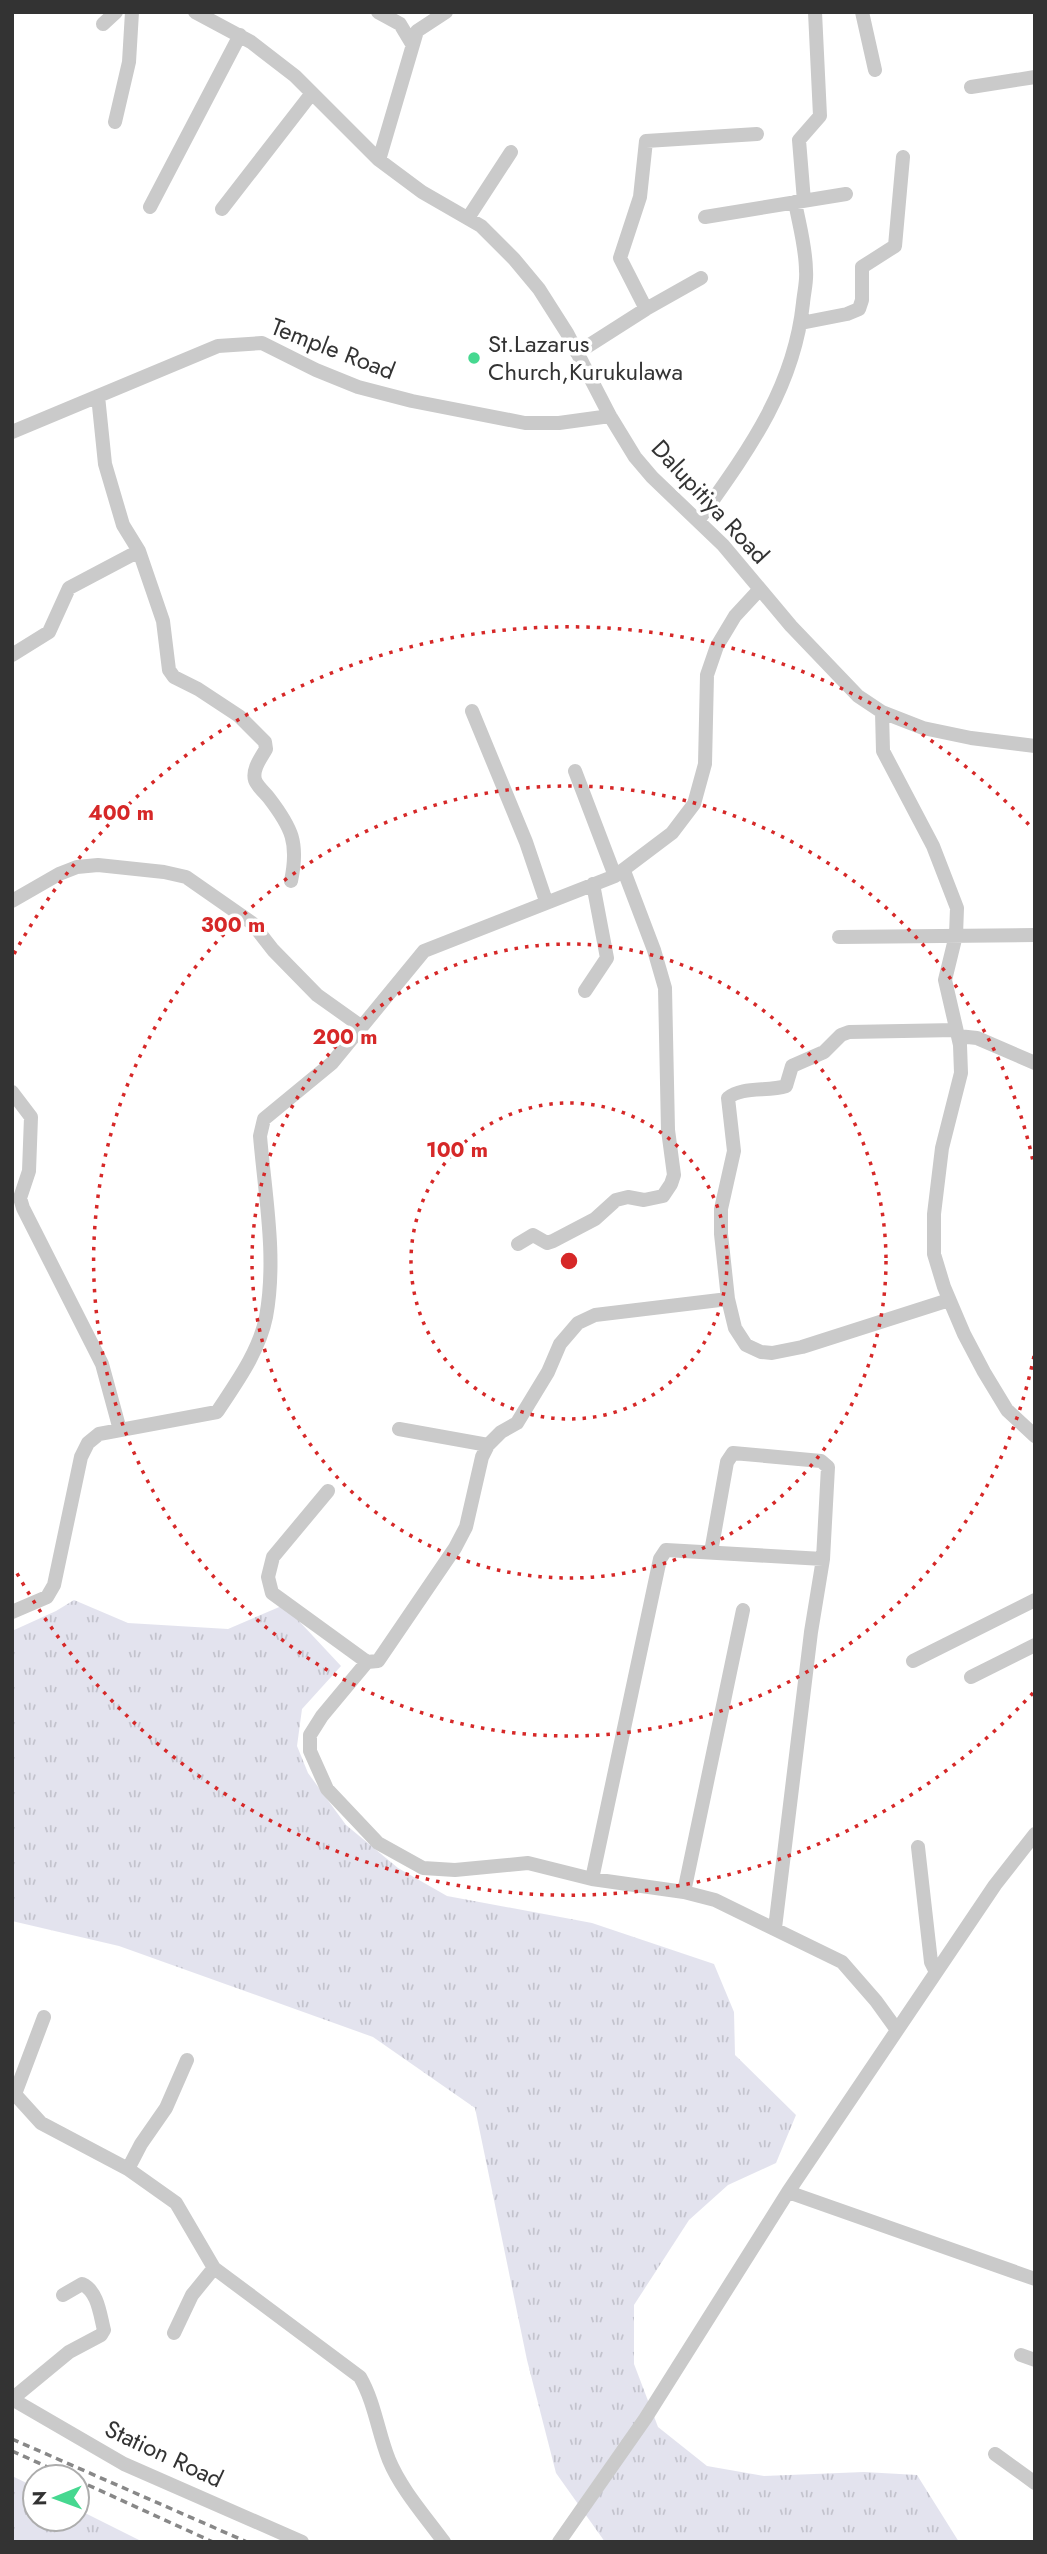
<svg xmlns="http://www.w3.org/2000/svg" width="1047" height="2554" font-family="Jost,sans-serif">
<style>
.grass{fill:url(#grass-tufts)}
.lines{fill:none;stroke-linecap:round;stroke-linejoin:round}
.minor{stroke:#cacaca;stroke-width:14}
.rail{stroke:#888;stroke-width:3.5;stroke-dasharray:7 5;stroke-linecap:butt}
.ring{fill:none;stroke:#d62828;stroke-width:3.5;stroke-dasharray:3.5 7}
.poi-dot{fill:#46d890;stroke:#fff;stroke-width:2.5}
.labels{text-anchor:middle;stroke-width:7;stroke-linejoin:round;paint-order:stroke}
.poi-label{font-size:24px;fill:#333;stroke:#fff;text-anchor:start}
.street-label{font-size:24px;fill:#333;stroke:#fff}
.centre{fill:#d62828;stroke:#fff;stroke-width:3.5}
.ring-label{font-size:21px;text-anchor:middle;font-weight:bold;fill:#d62828;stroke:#fff;stroke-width:7;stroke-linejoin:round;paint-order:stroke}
</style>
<defs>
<pattern id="grass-tufts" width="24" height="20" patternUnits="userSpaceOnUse" patternTransform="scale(1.75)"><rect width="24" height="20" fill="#e3e3ee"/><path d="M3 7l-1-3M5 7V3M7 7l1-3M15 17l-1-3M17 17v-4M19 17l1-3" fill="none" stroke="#c3c3cd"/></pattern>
</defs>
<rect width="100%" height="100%" fill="#fff"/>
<path class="grass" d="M 74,1600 L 128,1623 L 228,1629 L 284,1605 L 341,1666 L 302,1709 L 297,1746 L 308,1773 L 346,1825 L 398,1868 L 447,1896 L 592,1923 L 714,1964 L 734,2012 L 735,2055 L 796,2115 L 776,2163 L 728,2185 L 689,2220 L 634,2305 L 634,2364 L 658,2427 L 707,2466 L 764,2476 L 864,2472 L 917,2475 L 959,2542 L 605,2542 L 556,2473 L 527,2360 L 475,2108 L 373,2037 L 119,1946 L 12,1921 L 12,1631 L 56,1611 Z
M 12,2476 L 35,2487 L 35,2519 L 77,2519 L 77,2509 L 143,2542 L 12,2542 Z"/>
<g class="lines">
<path class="minor" d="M 195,12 L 251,42 L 295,76 L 379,160 L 422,192 L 481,226 L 514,259 L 539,289 L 567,333 L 610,416 L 635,457 L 652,477 L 723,545 L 791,626 L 858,696 L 882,712 L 923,728 L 971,738 L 1035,746
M 378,12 L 400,24 L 412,44
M 862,12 L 875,70
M 103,24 L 116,12
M 971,87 L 1035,77
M 115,122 L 129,62 L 132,12
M 379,160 L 417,31 L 446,12
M 804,201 L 799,140 L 820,116 L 815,12
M 150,207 L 240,35
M 222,209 L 312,93
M 705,217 L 846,194
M 468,218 L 511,152
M 646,309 L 701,278
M 801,323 L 847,314 L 859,309 L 862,300 L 862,267 L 895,246 L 903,157
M 577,353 L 646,309 L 620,258 L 640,197 L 646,141 L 757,134
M 98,396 L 105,464 L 123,525 L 139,551 L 163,621 L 169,670 L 174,677 L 198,689 L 239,716 L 265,742 L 266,749 C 261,758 252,769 255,780 C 257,786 265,793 269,798 C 292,828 299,843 291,881
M 12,432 L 218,346 L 262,343 L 316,370 L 358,387 L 412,401 L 525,423 L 559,423 L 610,416
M 698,521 C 747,452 794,389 803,303 C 804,292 807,281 806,271 C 806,248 799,224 795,202
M 12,655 L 49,632 L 69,588 L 139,551
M 472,711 L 526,842 L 546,901
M 882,712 L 883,751 L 933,846 L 957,908 L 956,935 L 945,980 L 960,1045 L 961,1073 L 942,1148 L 934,1214 L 934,1254 L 944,1287 L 964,1334 L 984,1372 L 1007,1410 L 1035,1436
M 575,771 L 615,876
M 12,901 L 59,874 L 77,867 L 98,865 L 164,872 L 186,877 L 252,923 L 273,950 L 317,995 L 362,1027
M 839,937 L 1035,935
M 585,991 L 607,958 L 593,884
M 958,1036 L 977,1038 L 1035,1063
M 12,1092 L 31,1117 L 29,1171 L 20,1198 L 23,1208 L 102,1364 L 120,1430
M 518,1244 L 533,1235 L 547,1243 L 553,1241 L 595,1219 L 616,1200 L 628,1197 L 644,1200 L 663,1196 L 671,1184 L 674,1175 L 668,1130 L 665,988 L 654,950 L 624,871
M 949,1300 L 802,1347 L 772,1353 L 761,1352 L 746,1345 L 735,1328 L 728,1299 L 721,1234 L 721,1209 L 734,1151 L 728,1098 C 742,1086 768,1092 786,1086 L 792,1066 L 824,1052 L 841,1035 L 849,1032 L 956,1030
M 399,1429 L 488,1445
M 328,1491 L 273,1557 L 268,1577 L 272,1593 L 367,1662 L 378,1661 L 455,1548 L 466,1527 L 482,1457 L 488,1445 L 501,1432 L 517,1423 L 548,1372 L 560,1344 L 578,1323 L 595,1315 L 728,1299
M 711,1552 L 727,1462 L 733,1453 L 821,1461 L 828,1467 L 823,1559 L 811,1632 L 775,1928
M 12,1612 L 47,1597 L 54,1585 L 81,1457 L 88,1443 L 99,1434 L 217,1412 C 236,1383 259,1352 266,1317 C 277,1258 265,1195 260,1136 L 264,1119 L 332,1063 L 424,951 L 615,876 L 672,833 L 694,804 L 705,764 L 707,675 L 717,646 L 735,616 L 759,590
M 913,1661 L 1035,1600
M 367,1662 L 322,1716 L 310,1735 L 310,1751 L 327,1789 L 378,1843 L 423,1868 L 455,1870 L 528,1863 L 592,1879 L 684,1892 L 715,1900 L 842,1962 L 876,2001 L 897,2030
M 971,1677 L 1035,1645
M 918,1847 L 931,1962 L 936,1972
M 592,1879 L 660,1559 L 666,1550 L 823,1559
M 684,1892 L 743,1610
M 12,2091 L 41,2123 L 128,2169 L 176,2203 L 214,2268 L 360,2377 C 375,2403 378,2433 389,2460 C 401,2489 425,2516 444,2542
M 15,2094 L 44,2017
M 128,2169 L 141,2144 L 166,2108 L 187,2060
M 788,2192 L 1035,2279
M 174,2333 L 192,2295 L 214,2268
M 1021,2355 L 1035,2360
M 12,2399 L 124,2464 L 302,2542
M 12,2399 L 69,2352 L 101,2335 L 104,2330 C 100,2315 98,2291 82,2284 L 63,2295
M 995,2454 L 1035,2483
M 559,2542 L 645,2419 L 788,2192 L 995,1885 L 1035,1834"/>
<path class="rail" d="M 12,2439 L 247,2542
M 12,2451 L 70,2477
M 77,2480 L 213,2542"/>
</g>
<g class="ring">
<circle cx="569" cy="1261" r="158"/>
<circle cx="569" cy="1261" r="317"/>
<path d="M1034 1356A475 475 0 1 1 1034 1166"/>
<path d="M1033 1693A634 634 0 0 1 14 1568M14 954A634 634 0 0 1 1033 829"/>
</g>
<circle class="poi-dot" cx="474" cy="358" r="7"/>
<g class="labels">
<g class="poi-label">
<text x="488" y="352">St.Lazarus<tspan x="488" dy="28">Church,Kurukulawa</tspan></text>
</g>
<g class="street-label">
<text transform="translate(333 349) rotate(21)" y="8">Temple Road</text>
<text transform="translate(710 502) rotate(47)" y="8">Dalupitiya Road</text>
<text transform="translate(164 2454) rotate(25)" y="8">Station Road</text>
</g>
</g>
<circle cx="569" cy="1261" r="10" class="centre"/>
<g class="ring-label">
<text x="121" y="820">400 m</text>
<text x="233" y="932">300 m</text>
<text x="345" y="1044">200 m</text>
<text x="457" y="1157">100 m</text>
</g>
<rect width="1047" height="2554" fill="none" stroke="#333333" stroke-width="28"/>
<g transform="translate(56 2498) rotate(269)"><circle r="33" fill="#ffffff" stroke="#adadad" stroke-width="2"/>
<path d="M0-5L12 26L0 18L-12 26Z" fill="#46d890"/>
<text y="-10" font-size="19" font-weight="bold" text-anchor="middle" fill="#333333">N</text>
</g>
</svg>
